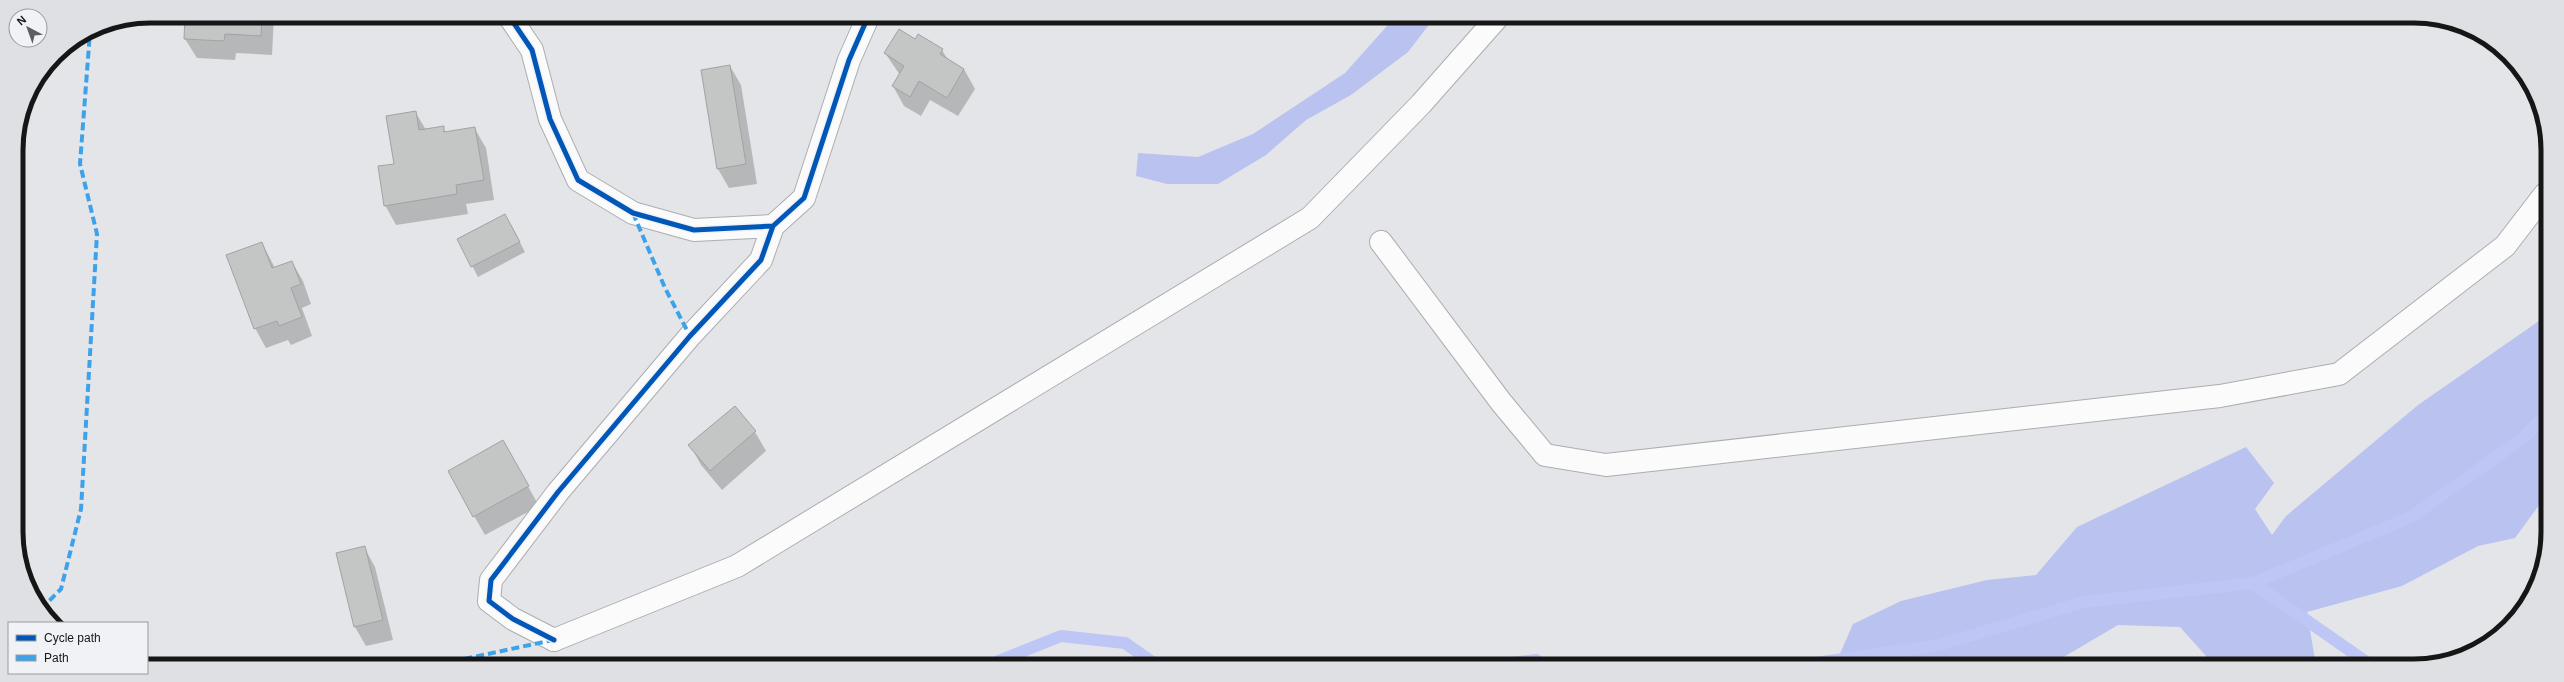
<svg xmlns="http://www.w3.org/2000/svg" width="2564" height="682" font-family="Arial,sans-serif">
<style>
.forest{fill:#bac2f0}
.shadow{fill:#0003}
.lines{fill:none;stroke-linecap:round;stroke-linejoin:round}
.stream{stroke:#bec6f5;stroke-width:12}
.building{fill:#c4c5c5;stroke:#a1a2a2}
.lane-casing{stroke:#acadaf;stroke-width:24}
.street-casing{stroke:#acadaf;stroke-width:24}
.lane{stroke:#fbfbfc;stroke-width:22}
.street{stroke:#fbfbfc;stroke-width:22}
.quiet{stroke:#3da2ea;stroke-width:4;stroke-dasharray:8 4;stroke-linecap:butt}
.cycleway-casing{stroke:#f1f2f6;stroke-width:8}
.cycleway{stroke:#0057b8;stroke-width:5}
.rim{fill:none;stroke:#161617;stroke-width:5}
</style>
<rect width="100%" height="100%" fill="#e4e5e8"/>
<path class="forest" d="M 1395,17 L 1435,17 L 1408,52 L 1351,95 L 1306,120 L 1266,155 L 1218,184 L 1167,184 L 1136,176 L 1138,153 L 1198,157 L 1253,134 L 1345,73 Z
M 2545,302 L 2545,497 L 2515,538 L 2478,546 L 2402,586 L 2307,612 L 2316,666 L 2215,666 L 2180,627 L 2118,625 L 2050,665 L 1835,665 L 1853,624 L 1901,601 L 1987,580 L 2036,575 L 2077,527 L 2246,447 L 2274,483 L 2255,509 L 2272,535 L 2286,516 L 2418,405 L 2539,321 Z"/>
<path class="shadow" d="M 186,16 L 274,16 L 272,55 L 236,53 L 235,60 L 197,58 L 185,39 Z
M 916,40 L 942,50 L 948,60 L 964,69 L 975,89 L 958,116 L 930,100 L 921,116 L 904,106 L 893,86 L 900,75 L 885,53 Z
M 60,52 L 61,59 L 52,60 L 55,55 Z
M 730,66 L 741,85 L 757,184 L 729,188 L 718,169 Z
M 416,113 L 426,130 L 443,127 L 446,133 L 475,129 L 486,148 L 494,200 L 466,204 L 468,214 L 396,225 L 385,205 L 395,165 Z
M 511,225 L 525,252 L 478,277 L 458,239 Z
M 262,243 L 275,268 L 292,262 L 303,281 L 311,304 L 302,308 L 312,336 L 291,345 L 288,340 L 266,348 L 255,328 Z
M 734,407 L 755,432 L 766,451 L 722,490 L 701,465 L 690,445 Z
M 503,442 L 539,506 L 485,535 L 474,516 Z
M 364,547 L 375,567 L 393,640 L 366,646 L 355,627 L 337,554 Z"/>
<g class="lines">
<path class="stream" d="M 2253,583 L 2372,666
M 991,664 L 1061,636 L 1125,643 L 1155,664
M 1494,665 L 1536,660 L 1545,665
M 1802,665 L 1939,645 L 2084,602 L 2253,583 L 2411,517 L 2522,439 L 2545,416"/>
</g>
<path class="building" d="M 185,16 L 262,16 L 261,36 L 225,34 L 224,41 L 184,39 Z
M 899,29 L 915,39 L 918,34 L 943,49 L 940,54 L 964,69 L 947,98 L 919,81 L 910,97 L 892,86 L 904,66 L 884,53 Z
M 730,65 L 746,164 L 717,169 L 701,70 Z
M 416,111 L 419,130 L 444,126 L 444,132 L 475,127 L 484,180 L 456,185 L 457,194 L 384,206 L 378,166 L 394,164 L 386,116 Z
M 505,214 L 520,242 L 471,267 L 457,239 Z
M 262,242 L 272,268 L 292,261 L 301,284 L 291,288 L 302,317 L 279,326 L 277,321 L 254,329 L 226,255 Z
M 735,406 L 756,431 L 710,471 L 688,445 Z
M 503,440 L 529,486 L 473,517 L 448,471 Z
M 365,546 L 383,620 L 354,627 L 336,553 Z"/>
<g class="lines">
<defs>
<path id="lane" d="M 1381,242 L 1501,402 L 1545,455 L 1606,465 L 2220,396 L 2339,374 L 2505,246 L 2545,194
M 554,640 L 737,566 L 1310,218 L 1421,104 L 1497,18"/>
<path id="street" d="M 509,16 L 532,50 L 550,119 L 578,180 L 633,213 L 694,230 L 773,226 L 804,198 L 849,60 L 868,17
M 554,640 L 513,619 L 489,601 L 491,580 L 558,492 L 690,336 L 761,260 L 773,226"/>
</defs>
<use href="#lane" class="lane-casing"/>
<use href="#street" class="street-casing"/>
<use href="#lane" class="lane"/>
<use href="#street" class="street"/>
<path class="quiet" d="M 633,213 L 665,288 L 690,336
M 41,609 L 61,589 L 81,509 L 97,234 L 80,164 L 90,32
M 441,664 L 553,640"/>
<defs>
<path id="cycleway" d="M 509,16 L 532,50 L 550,119 L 578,180 L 633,213 L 694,230 L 773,226 L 804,198 L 849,60 L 868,17
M 554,640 L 513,619 L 489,601 L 491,580 L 558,492 L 690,336 L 761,260 L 773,226"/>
</defs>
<use href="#cycleway" class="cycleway-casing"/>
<use href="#cycleway" class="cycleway"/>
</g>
<path d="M0 0H2564V682H0ZM150 23H2414A127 127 0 0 1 2541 150V532A127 127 0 0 1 2414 659H150A127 127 0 0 1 23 532V150A127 127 0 0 1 150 23Z" fill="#dfe0e4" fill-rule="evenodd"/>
<path class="rim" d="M150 23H2414A127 127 0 0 1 2541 150V532A127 127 0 0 1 2414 659H150A127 127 0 0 1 23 532V150A127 127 0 0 1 150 23Z"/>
<rect x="8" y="622" width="140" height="52" fill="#f1f2f6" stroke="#999a9d"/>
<rect x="16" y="635" width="20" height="6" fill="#0057b8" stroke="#999a9d"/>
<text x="44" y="642" font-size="12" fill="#161617">Cycle path</text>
<rect x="16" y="655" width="20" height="6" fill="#3da2ea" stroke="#999a9d"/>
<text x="44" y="662" font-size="12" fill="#161617">Path</text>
<g transform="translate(28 28) rotate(319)"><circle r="19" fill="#f1f2f6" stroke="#999a9d"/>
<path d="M0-3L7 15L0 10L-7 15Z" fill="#5e5e60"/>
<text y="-6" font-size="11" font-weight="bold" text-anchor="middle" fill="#161617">N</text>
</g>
</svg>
